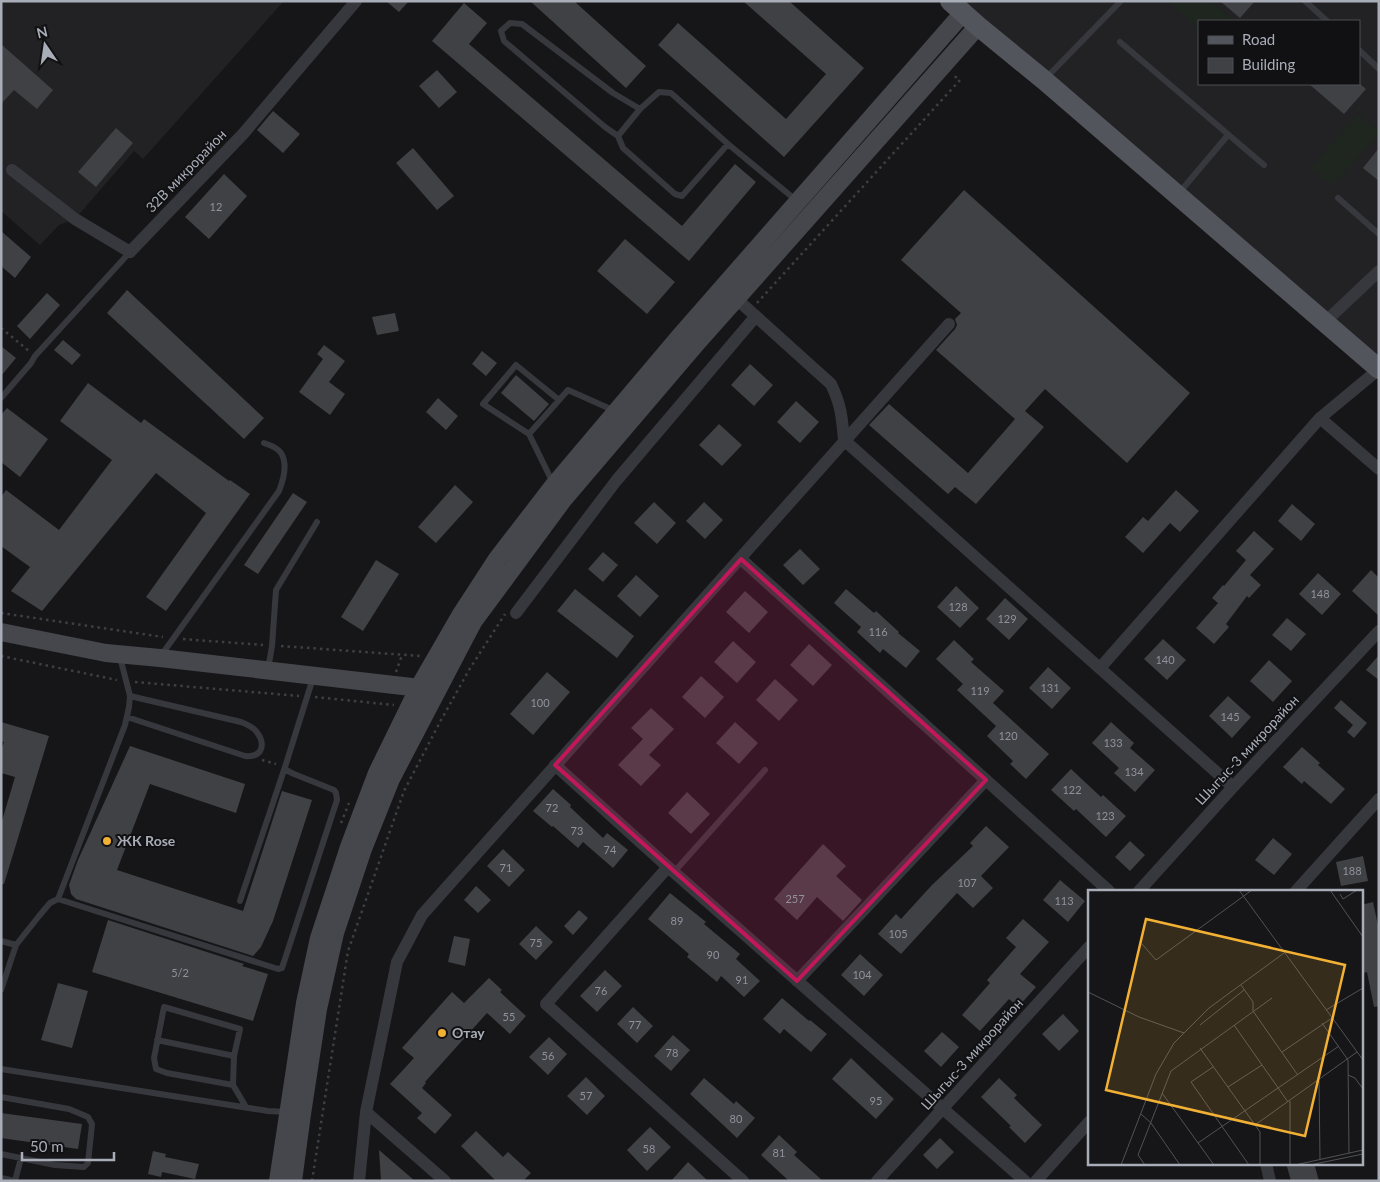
<svg xmlns="http://www.w3.org/2000/svg" width="1380" height="1182" font-family="Lato,sans-serif">
<style>
.built{fill:#222225;fill-rule:evenodd}
.green{fill:#1e261f}
.building{fill:#404145}
.lines{fill:none;stroke-linecap:round;stroke-linejoin:round}
.path{stroke:#3d3f44;stroke-width:2.5;stroke-dasharray:2.5 4;stroke-linecap:butt}
.lane{stroke:#37383d;stroke-width:6}
.street{stroke:#37383d;stroke-width:12}
.secondary{stroke:#45474d;stroke-width:18}
.primary{stroke:#53555c;stroke-width:20}
.marked{fill:#c2185b;fill-opacity:0.2;stroke:#c2185b;stroke-width:4;stroke-linejoin:round}
.poi-dot{fill:#f2b134;stroke:#111113;stroke-width:2}
.labels{text-anchor:middle;stroke-width:4;stroke-linejoin:round;paint-order:stroke}
.number-label{font-size:11px;fill:#8e929b}
.street-label{font-size:14px;fill:#a8adb8;stroke:#111113}
.poi-label{font-size:14px;font-weight:bold;fill:#a8adb8;stroke:#111113;text-anchor:start}
.inset-road{fill:none;stroke:#505258;stroke-width:1}
.view{fill:#f2b134;fill-opacity:0.15;stroke:#f2b134;stroke-width:2.5}
.inset-edge{fill:none;stroke:#a8adb8;stroke-width:2.5}
</style>
<rect width="100%" height="100%" fill="#161618"/>
<path class="built" d="M 1,1 L 284,1 L 143,159 L 134,151 L 75,219 L 59,225 L 40,245 L 1,211 Z
M 958,1 L 1379,1 L 1379,368 ZM 1199,21 L 1359,21 L 1359,84 L 1199,84 Z"/>
<path class="green" d="M 1167,1 L 1211,1 L 1234,21 L 1199,21 L 1199,29 Z
M 1358,114 L 1379,132 L 1379,134 L 1332,186 L 1311,167 Z"/>
<path class="building" d="M 386,1 L 409,1 L 399,12 Z
M 530,1 L 574,1 L 646,66 L 626,88 Z
M 743,1 L 789,1 L 864,68 L 784,157 L 658,45 L 678,23 L 786,119 L 826,74 Z
M 1220,1 L 1255,1 L 1240,18 Z
M 464,3 L 487,23 L 469,44 L 682,226 L 735,164 L 756,182 L 689,261 L 432,41 Z
M 1,44 L 53,90 L 37,109 L 14,90 L 1,104 Z
M 437,70 L 457,92 L 439,108 L 419,86 Z
M 1309,84 L 1360,84 L 1366,89 L 1344,114 Z
M 273,111 L 300,134 L 283,153 L 257,130 Z
M 116,128 L 133,143 L 96,187 L 78,172 Z
M 413,148 L 454,196 L 437,210 L 396,163 Z
M 1379,148 L 1379,181 L 1363,168 Z
M 224,174 L 247,196 L 209,239 L 185,217 Z
M 964,190 L 1190,393 L 1127,463 L 1045,389 L 1025,411 L 1044,427 L 976,504 L 955,487 L 948,494 L 869,425 L 889,404 L 968,473 L 1015,419 L 936,350 L 955,329 L 957,325 L 955,319 L 961,313 L 901,260 Z
M 1,231 L 31,257 L 15,278 L 1,266 Z
M 625,239 L 675,282 L 647,314 L 597,271 Z
M 127,290 L 264,418 L 244,439 L 107,313 Z
M 47,293 L 60,305 L 30,339 L 17,326 Z
M 395,313 L 399,331 L 377,335 L 372,317 Z
M 63,340 L 81,355 L 72,365 L 54,350 Z
M 324,345 L 345,361 L 329,382 L 345,394 L 330,415 L 299,392 L 323,359 L 317,354 Z
M 1,346 L 16,358 L 1,376 Z
M 482,351 L 497,363 L 486,376 L 472,364 Z
M 750,364 L 773,385 L 754,406 L 731,385 Z
M 516,375 L 549,404 L 534,421 L 501,393 Z
M 88,383 L 141,423 L 144,419 L 229,481 L 230,480 L 250,494 L 166,611 L 146,597 L 206,513 L 156,473 L 42,611 L 11,591 L 30,567 L 1,546 L 1,497 L 6,490 L 59,530 L 112,460 L 60,421 Z
M 438,398 L 458,416 L 446,430 L 426,412 Z
M 796,401 L 819,422 L 800,443 L 777,422 Z
M 7,408 L 48,439 L 20,477 L 1,462 L 1,415 Z
M 719,424 L 742,445 L 722,466 L 699,445 Z
M 455,485 L 473,502 L 436,543 L 418,527 Z
M 1176,490 L 1199,511 L 1180,532 L 1170,523 L 1143,553 L 1125,537 L 1143,517 L 1148,521 Z
M 293,493 L 307,502 L 258,574 L 244,565 Z
M 654,502 L 676,523 L 657,544 L 634,523 Z
M 704,502 L 723,520 L 705,539 L 686,521 Z
M 1292,504 L 1315,524 L 1301,541 L 1278,521 Z
M 1254,531 L 1274,549 L 1250,575 L 1261,585 L 1249,598 L 1247,596 L 1226,624 L 1229,627 L 1214,644 L 1196,628 L 1218,603 L 1212,598 L 1223,585 L 1224,586 L 1246,560 L 1236,551 Z
M 800,549 L 820,569 L 803,585 L 783,565 Z
M 603,552 L 618,565 L 603,582 L 588,569 Z
M 376,560 L 399,574 L 363,631 L 341,617 Z
M 1371,570 L 1379,578 L 1379,616 L 1352,591 Z
M 1318,573 L 1341,594 L 1322,615 L 1299,594 Z
M 636,575 L 659,596 L 640,617 L 617,596 Z
M 956,586 L 979,608 L 960,628 L 937,607 Z
M 575,589 L 634,636 L 617,658 L 557,611 Z
M 846,589 L 874,613 L 876,611 L 899,632 L 898,633 L 920,651 L 906,668 L 883,649 L 880,653 L 857,632 L 861,627 L 834,603 Z
M 745,591 L 768,612 L 749,633 L 726,612 Z
M 1005,598 L 1028,619 L 1009,640 L 986,619 Z
M 1287,618 L 1306,634 L 1291,651 L 1272,635 Z
M 1163,639 L 1186,660 L 1167,680 L 1144,659 Z
M 954,640 L 974,659 L 971,662 L 1004,691 L 993,703 L 1049,754 L 1026,779 L 1010,764 L 1013,761 L 987,736 L 996,726 L 957,690 L 963,684 L 936,659 Z
M 733,641 L 756,662 L 737,683 L 714,662 Z
M 809,644 L 832,665 L 813,686 L 790,665 Z
M 1379,655 L 1379,680 L 1366,670 Z
M 1269,660 L 1292,681 L 1273,702 L 1250,681 Z
M 1048,667 L 1071,688 L 1052,709 L 1029,688 Z
M 547,672 L 570,692 L 533,735 L 510,714 Z
M 701,676 L 724,697 L 705,718 L 682,697 Z
M 775,679 L 798,700 L 779,721 L 756,700 Z
M 1228,696 L 1251,717 L 1232,738 L 1209,716 Z
M 1341,700 L 1367,723 L 1354,738 L 1347,732 L 1353,725 L 1334,708 Z
M 651,708 L 674,729 L 649,755 L 661,765 L 641,786 L 618,765 L 643,739 L 631,728 Z
M 1,722 L 49,736 L 4,884 L 1,884 L 1,824 L 15,777 L 1,773 L 1,750 L 4,742 L 1,741 Z
M 735,722 L 758,743 L 739,764 L 716,743 Z
M 1111,722 L 1134,743 L 1130,748 L 1155,770 L 1135,792 L 1114,773 L 1119,768 L 1092,743 Z
M 130,746 L 245,784 L 236,813 L 150,784 L 117,870 L 243,911 L 282,791 L 312,800 L 273,921 L 261,947 L 253,956 L 76,899 L 71,894 L 69,885 L 78,860 Z
M 1302,747 L 1320,763 L 1318,765 L 1345,789 L 1331,804 L 1304,781 L 1302,784 L 1283,767 Z
M 1071,769 L 1101,797 L 1103,795 L 1126,816 L 1106,837 L 1076,809 L 1074,811 L 1051,790 Z
M 553,789 L 571,805 L 570,807 L 603,838 L 607,833 L 628,850 L 613,868 L 583,842 L 578,848 L 553,826 L 552,827 L 533,811 Z
M 687,792 L 710,814 L 691,834 L 668,813 Z
M 986,826 L 1009,847 L 981,876 L 993,888 L 973,908 L 957,893 L 901,954 L 878,934 L 896,914 L 901,919 L 932,885 L 973,846 L 970,843 Z
M 1273,838 L 1292,854 L 1274,875 L 1255,860 Z
M 1130,841 L 1145,855 L 1130,871 L 1115,857 Z
M 823,844 L 846,866 L 836,876 L 862,900 L 843,921 L 817,897 L 797,920 L 774,899 Z
M 503,849 L 525,870 L 509,887 L 487,866 Z
M 1363,856 L 1368,881 L 1341,886 L 1336,862 Z
M 1060,880 L 1085,901 L 1068,922 L 1043,900 Z
M 476,886 L 491,900 L 478,913 L 464,900 Z
M 670,893 L 706,922 L 704,924 L 740,954 L 736,959 L 760,981 L 744,997 L 721,976 L 717,982 L 687,957 L 689,954 L 648,919 Z
M 1373,902 L 1379,930 L 1379,1006 L 1374,1007 L 1367,972 L 1361,974 L 1361,905 Z
M 579,910 L 588,918 L 573,935 L 564,926 Z
M 1023,919 L 1049,942 L 1020,974 L 1036,987 L 1018,1007 L 1009,999 L 980,1031 L 962,1015 L 990,983 L 987,980 L 1016,947 L 1006,938 Z
M 108,920 L 244,964 L 242,966 L 268,974 L 253,1021 L 92,972 Z
M 536,926 L 553,942 L 536,960 L 519,944 Z
M 454,936 L 470,939 L 465,966 L 448,962 Z
M 860,954 L 883,975 L 864,996 L 841,975 Z
M 605,970 L 622,986 L 597,1012 L 580,996 Z
M 489,978 L 502,990 L 500,992 L 526,1016 L 510,1034 L 487,1013 L 425,1082 L 426,1083 L 422,1088 L 452,1115 L 435,1134 L 417,1118 L 422,1113 L 390,1084 L 414,1058 L 402,1048 L 452,992 L 464,1003 Z
M 58,983 L 88,991 L 72,1048 L 41,1040 Z
M 782,998 L 809,1021 L 810,1020 L 827,1034 L 811,1052 L 784,1029 L 780,1034 L 763,1019 Z
M 633,1007 L 653,1026 L 637,1043 L 617,1024 Z
M 1063,1014 L 1079,1031 L 1059,1051 L 1042,1034 Z
M 942,1032 L 959,1047 L 941,1067 L 924,1051 Z
M 673,1035 L 690,1050 L 671,1071 L 654,1056 Z
M 549,1037 L 567,1054 L 548,1075 L 529,1057 Z
M 851,1058 L 894,1099 L 876,1119 L 832,1079 Z
M 586,1077 L 605,1096 L 587,1115 L 567,1096 Z
M 704,1078 L 734,1104 L 736,1101 L 755,1118 L 737,1138 L 690,1094 Z
M 999,1078 L 1017,1095 L 1014,1098 L 1042,1125 L 1025,1143 L 1009,1127 L 1011,1126 L 981,1097 Z
M 1,1113 L 82,1124 L 78,1149 L 1,1138 Z
M 650,1127 L 671,1147 L 647,1171 L 627,1150 Z
M 476,1131 L 503,1157 L 508,1152 L 531,1173 L 523,1181 L 496,1181 L 461,1146 Z
M 779,1135 L 797,1152 L 794,1155 L 823,1181 L 789,1181 L 761,1155 Z
M 940,1138 L 954,1152 L 937,1169 L 923,1155 Z
M 379,1150 L 415,1181 L 381,1181 Z
M 153,1151 L 166,1154 L 165,1157 L 199,1164 L 195,1179 L 162,1172 L 161,1177 L 148,1174 Z
M 688,1162 L 708,1181 L 671,1181 Z
M 1286,1163 L 1314,1163 L 1319,1181 L 1291,1181 Z"/>
<g class="lines">
<path class="path" d="M 757,303 L 960,80 L 953,75
M 1,328 L 29,351
M 1,613 L 163,637
M 183,639 L 263,645
M 281,646 L 420,656
M 1,656 L 117,680
M 396,672 L 402,655
M 135,682 L 299,696
M 315,697 L 394,705
M 262,760 L 276,764
M 341,823 L 349,803
M 312,1181 L 348,951 L 404,791 L 440,722 L 469,670 L 505,614"/>
<path class="lane" d="M 1305,1 L 1327,21
M 1120,42 L 1264,165
M 1359,50 L 1379,69
M 1045,79 L 1121,1
M 618,136 L 605,127 L 504,41 L 501,31 L 510,23 L 522,24 L 613,93 L 640,109
M 728,144 L 682,196 L 675,194 L 623,148 L 618,136 L 640,109 L 659,92 L 671,93 L 728,144 L 797,201
M 1179,193 L 1228,135
M 1338,198 L 1379,234
M 1,398 L 31,363 L 35,356 L 130,252
M 529,434 L 483,404 L 516,365 L 559,400
M 553,483 L 529,434 L 568,390 L 615,411
M 160,657 L 279,491 C 283,481 288,464 281,453 C 277,447 269,445 264,443
M 268,669 L 272,646 L 276,590 L 317,522
M 127,717 L 245,756 C 264,758 266,742 255,730 C 251,726 246,724 241,722 L 130,696
M 674,872 L 765,770
M 58,899 L 278,969 L 282,968 L 337,800 L 336,793 L 334,790 L 294,774 L 286,770 L 285,767 L 313,678
M 240,901 L 285,767
M 1,941 L 16,945
M 1,990 L 16,945 L 39,916 L 50,903 L 58,899 L 125,725 L 129,707 L 130,696 L 120,657
M 157,1040 L 234,1056
M 1,1069 L 268,1111 L 287,1112
M 233,1085 L 167,1073 L 156,1069 L 154,1058 L 164,1007 L 240,1029 L 234,1056 L 233,1085 L 246,1107
M 1,1097 L 69,1109 L 88,1117 L 92,1124 L 88,1163 L 84,1167 L 55,1165 L 1,1154
M 1,1178 L 15,1181
M 15,1181 L 21,1158"/>
<path class="street" d="M 12,170 L 75,219 L 130,252 L 243,134 L 356,1
M 730,293 L 831,384 C 841,405 842,417 844,440 L 1233,787
M 1325,322 L 1379,271
M 1320,418 L 1379,469
M 741,559 L 1109,891
M 516,613 L 616,481 L 756,316
M 1100,668 L 1320,418 L 1379,369
M 555,765 L 668,867 L 1025,1181
M 668,867 L 546,1004 L 743,1181
M 1139,891 L 1233,787 L 1379,631
M 1296,891 L 1379,799
M 797,981 L 986,780
M 366,1112 L 445,1181
M 1266,1163 L 1270,1181
M 359,1181 L 366,1112 L 397,962 L 422,915 L 949,324
M 877,1181 L 1089,947
M 1036,1181 L 1089,1122"/>
<path class="secondary" d="M 1,632 L 106,653 L 160,658 L 429,689
M 278,1181 L 305,1003 L 319,938 L 349,847 L 377,773 L 419,687 L 460,616 L 497,559 L 554,485 L 680,336 L 963,13
M 293,1181 L 302,1114 L 318,1009 L 335,933 L 363,849 L 391,779 L 473,622 L 563,500 L 696,344 L 978,26"/>
<path class="primary" d="M 950,1 L 978,26 L 1044,80 L 1379,369"/>
</g>
<path class="marked" d="M 741,559 L 986,780 L 797,981 L 555,765 Z"/>
<g class="poi-dot">
<circle cx="107" cy="841" r="5"/>
<circle cx="442" cy="1033" r="5"/>
</g>
<g class="labels">
<g class="number-label">
<text x="216" y="211">12</text>
<text x="1320" y="598">148</text>
<text x="958" y="611">128</text>
<text x="1007" y="623">129</text>
<text x="878" y="636">116</text>
<text x="1165" y="664">140</text>
<text x="1050" y="692">131</text>
<text x="980" y="695">119</text>
<text x="540" y="707">100</text>
<text x="1230" y="721">145</text>
<text x="1008" y="740">120</text>
<text x="1113" y="747">133</text>
<text x="1134" y="776">134</text>
<text x="1072" y="794">122</text>
<text x="552" y="812">72</text>
<text x="1105" y="820">123</text>
<text x="577" y="835">73</text>
<text x="610" y="854">74</text>
<text x="506" y="872">71</text>
<text x="1352" y="875">188</text>
<text x="967" y="887">107</text>
<text x="795" y="903">257</text>
<text x="1064" y="905">113</text>
<text x="677" y="925">89</text>
<text x="898" y="938">105</text>
<text x="536" y="947">75</text>
<text x="713" y="959">90</text>
<text x="180" y="977">5/2</text>
<text x="862" y="979">104</text>
<text x="742" y="984">91</text>
<text x="601" y="995">76</text>
<text x="509" y="1021">55</text>
<text x="635" y="1029">77</text>
<text x="672" y="1057">78</text>
<text x="548" y="1060">56</text>
<text x="586" y="1100">57</text>
<text x="876" y="1105">95</text>
<text x="736" y="1123">80</text>
<text x="649" y="1153">58</text>
<text x="779" y="1157">81</text>
</g>
<g class="street-label">
<text transform="translate(186 171) rotate(-46)" y="5">32В микрорайон</text>
<text transform="translate(1247 750) rotate(-47)" y="5">Шыгыс-3 микрорайон</text>
<text transform="translate(972 1054) rotate(-48)" y="5">Шыгыс-3 микрорайон</text>
</g>
<g class="poi-label">
<text x="117" y="846">ЖК Rose</text>
<text x="452" y="1038">Отау</text>
</g>
</g>
<g transform="translate(1088 890)">
<rect width="275" height="275" fill="#161618"/>
<path class="inset-road" d="M 151,0 L 275,170M 242,0 L 275,47M 252,4 L 255,9 L 269,0M 54,54 L 68,70 L 164,0M 153,95 L 165,112 L 165,121 L 209,184M 0,102 L 51,127 L 96,143M 238,120 L 275,98M 234,133 L 260,170 L 261,263M 112,135 L 156,100M 146,135 L 200,212M 112,158 L 172,242 L 172,275M 194,162 L 244,128M 125,177 L 103,192 L 161,275M 260,185 L 267,188 L 275,199M 231,191 L 232,269M 140,197 L 174,175M 74,203 L 126,275M 53,224 L 63,233 L 92,275M 167,235 L 269,162M 110,253 L 251,156M 33,275 L 68,184 L 86,153 L 121,118 L 196,63M 57,275 L 50,265 L 83,181 L 184,108M 202,275 L 202,211M 207,275 L 275,260M 222,275 L 275,264"/>
<path class="view" d="M 58,29 L 257,75 L 217,246 L 18,200 Z"/>
<rect width="275" height="275" class="inset-edge"/>
</g>
<rect width="1380" height="1182" fill="none" stroke="#a8adb8" stroke-width="5"/>
<rect x="1198" y="20" width="162" height="65" fill="#111113" stroke="#4d4f55"/>
<rect x="1208" y="36" width="25" height="8" fill="#53555c" stroke="#4d4f55"/>
<text x="1242" y="45" font-size="15" fill="#a8adb8">Road</text>
<rect x="1208" y="58" width="25" height="15" fill="#404145" stroke="#4d4f55"/>
<text x="1242" y="70" font-size="15" fill="#a8adb8">Building</text>
<g transform="translate(45 45) rotate(347)" stroke="#111113" stroke-width="4" paint-order="stroke">
<path d="M0-4L9 19L0 12L-9 19Z" fill="#a8adb8"/>
<text y="-8" font-size="14" font-weight="bold" text-anchor="middle" fill="#a8adb8">N</text>
</g>
<path d="M22 1152v8h92v-8" fill="none" stroke="#a8adb8" stroke-width="2.5"/>
<text x="30" y="1152" font-size="15" fill="#a8adb8" stroke="#111113" stroke-width="4" paint-order="stroke">50 m</text>
</svg>
